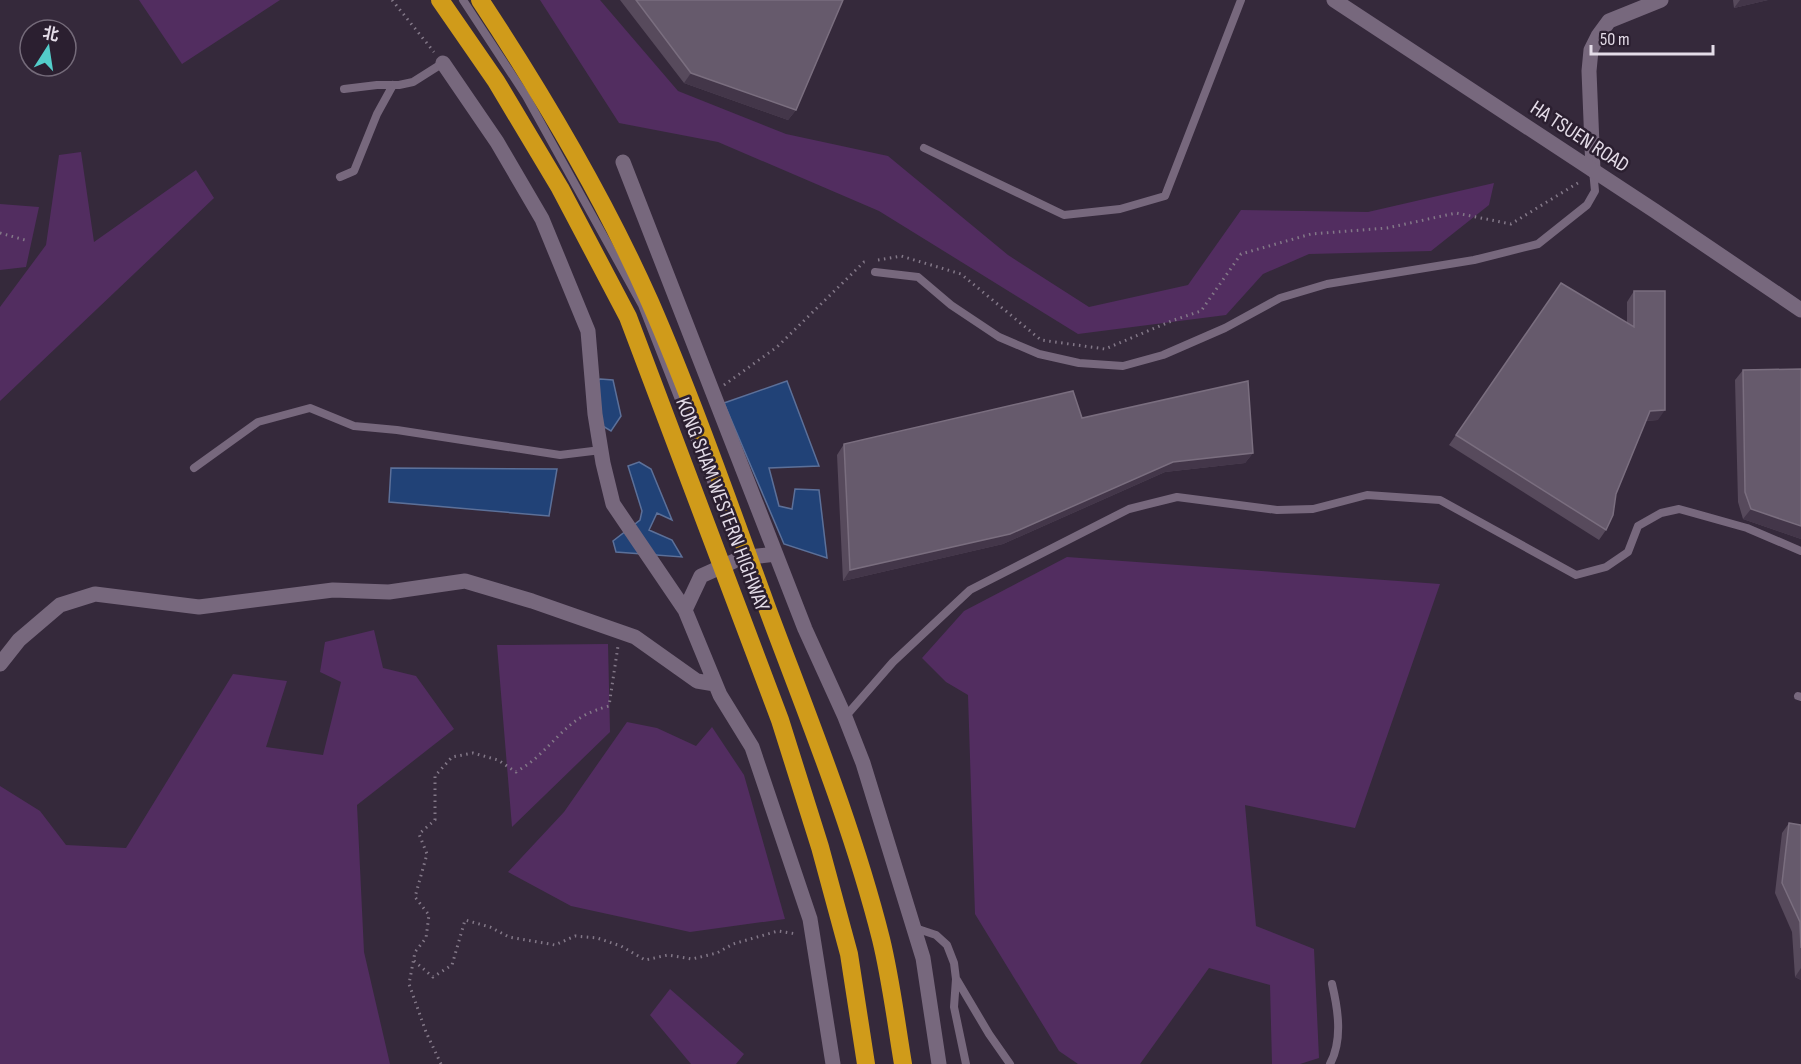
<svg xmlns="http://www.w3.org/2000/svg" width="1801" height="1064" font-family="'Sofia Sans Condensed','Noto Sans SC',sans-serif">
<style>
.green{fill:#522d60}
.water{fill:#214277;stroke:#5c7099;stroke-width:1.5}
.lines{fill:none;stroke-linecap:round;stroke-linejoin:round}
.path{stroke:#837888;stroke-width:3;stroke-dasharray:1.5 4.5;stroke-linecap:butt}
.service{stroke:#77687d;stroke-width:8}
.minor{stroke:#77687d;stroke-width:15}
.tertiary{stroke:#77687d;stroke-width:15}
.motorway{stroke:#d09b1a;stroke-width:18}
.wall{fill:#574a5c}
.shaded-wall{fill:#433649}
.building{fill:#665a6c;stroke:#7a6e7f;stroke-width:1.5}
.labels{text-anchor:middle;stroke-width:5;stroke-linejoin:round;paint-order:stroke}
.street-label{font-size:21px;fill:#e4dce8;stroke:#2b1f30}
</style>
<rect width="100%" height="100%" fill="#35293b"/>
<path class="green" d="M 139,0 L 280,0 L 182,64 Z
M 540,0 L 600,0 L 678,91 L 786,134 L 888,156 L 1008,255 L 1089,307 L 1188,285 L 1241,210 L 1368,212 L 1494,183 L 1489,205 L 1431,251 L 1309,254 L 1263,274 L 1226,315 L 1078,334 L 879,211 L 718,142 L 619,123 Z
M 81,152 L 94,242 L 196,170 L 214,198 L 0,401 L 0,307 L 46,245 L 59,155 Z
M 0,204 L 39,207 L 26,267 L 0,270 Z
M 1067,557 L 1440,584 L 1355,828 L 1245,805 L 1256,926 L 1314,949 L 1319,1058 L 1300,1064 L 1272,1064 L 1270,985 L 1209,968 L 1140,1064 L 1078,1064 L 1059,1051 L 975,914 L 968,695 L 946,682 L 922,658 L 964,611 Z
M 374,630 L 383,668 L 416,676 L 454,729 L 357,805 L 364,952 L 390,1064 L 0,1064 L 0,786 L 40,811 L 66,845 L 126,848 L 233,674 L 287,681 L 266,747 L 323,755 L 341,682 L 320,672 L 325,642 Z
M 608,644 L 610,732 L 512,827 L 497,645 Z
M 627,722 L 657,728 L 696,746 L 712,727 L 744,775 L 785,919 L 690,932 L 571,906 L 508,872 L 564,812 Z
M 670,989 L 744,1054 L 736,1064 L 691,1064 L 650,1015 Z"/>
<path class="water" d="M 600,379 L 613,380 L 621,416 L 611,431 L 591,419 L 587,390 Z
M 787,381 L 819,466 L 769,468 L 779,506 L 792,509 L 795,489 L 819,490 L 827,558 L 784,544 L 724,403 Z
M 639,462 L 651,469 L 672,520 L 657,513 L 649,530 L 672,540 L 682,557 L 616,552 L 613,541 L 640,520 L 642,511 L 628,466 Z
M 391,468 L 557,469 L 549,516 L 389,502 Z"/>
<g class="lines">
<path class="path" d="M 392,0 L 434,52
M 0,233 L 25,240
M 878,260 L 901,256 L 961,274 L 1041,340 L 1105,349 L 1174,320 L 1201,311 L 1241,254 L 1311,234 L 1387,228 L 1456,213 L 1511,224 L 1581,181
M 724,385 L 777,347 L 864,262 L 869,261
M 414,961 L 433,977 L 452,965 L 465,920 L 490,927 L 509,937 L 555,945 L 575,936 L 597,938 L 621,946 L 645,960 L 668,955 L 692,959 L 717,953 L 733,944 L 778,931 L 797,934
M 441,1064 L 426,1032 L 409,984 L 415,952 L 426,938 L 429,915 L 415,897 L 427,854 L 419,834 L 435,820 L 435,776 L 452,757 L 473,753 L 498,760 L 516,772 C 524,767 532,762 539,755 C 565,731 572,716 609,706 L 618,646"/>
<path class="service" d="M 463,0 L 526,96 L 642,305 L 716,494
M 344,89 L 377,85 L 399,85 L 413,82 L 443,63
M 924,148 L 1064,215 L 1120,209 L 1165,196 L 1241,0
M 340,177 L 354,171 L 377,114 L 393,85
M 875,272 L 918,277 L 951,305 L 999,337 L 1039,354 L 1079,363 L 1123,366 L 1163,355 L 1225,328 L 1280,298 L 1327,284 L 1474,260 L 1538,244 L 1587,205 L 1595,191 L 1593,170
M 194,468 L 258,422 L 310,408 L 354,426 L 397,430 L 560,455 L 601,450
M 1798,696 L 1801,697
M 845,717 L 893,662 L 970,590 L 1129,509 L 1177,497 L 1277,510 L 1313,509 L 1367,495 L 1440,500 L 1576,575 L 1606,567 L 1628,552 L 1638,526 L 1661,513 L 1679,509 L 1747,528 L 1801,551
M 915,928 L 936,935 L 947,945 L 954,963 L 956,979 L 954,1007 L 966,1064
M 957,980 L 989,1034 L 1010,1064
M 1330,1064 C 1343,1040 1338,1009 1332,984"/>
<path class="minor" d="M 443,63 L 497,142 L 542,219 L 588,331 L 595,414 L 603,463 L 613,504 L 685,610 L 720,695 L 752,747 L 810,919 L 833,1064
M 623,162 L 805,629 L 845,717 L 863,763 L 923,958 L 939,1064
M 1593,170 L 1589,71 L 1591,50 L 1598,36 L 1609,21 L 1661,0
M 685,610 L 701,576 L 741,558 L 776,554
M 0,664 L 19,640 L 60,605 L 95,594 L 199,607 L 333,590 L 389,592 L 465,581 L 532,601 L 635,637 L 697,681 L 715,684"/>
<path class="tertiary" d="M 1334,0 L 1655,211 L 1801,310"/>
<path class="motorway" d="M 440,0 L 496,81 L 560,188 L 628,317 L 780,720 L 820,847 L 849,954 L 866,1064
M 480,0 C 544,97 603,196 650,302 C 693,401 729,504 766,605 C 807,715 852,824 881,939 C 891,980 896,1022 903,1064"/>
</g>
<path class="wall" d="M 620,0 L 843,0 L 796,110 L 788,120 L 684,83 Z
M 1733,0 L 1768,0 L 1734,8 Z
M 1561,283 L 1627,323 L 1627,302 L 1634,291 L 1658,420 L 1646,421 L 1616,494 L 1606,530 L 1599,540 L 1449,445 Z
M 1801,369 L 1801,539 L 1743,519 L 1738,502 L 1735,380 L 1743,370 Z
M 1082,418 L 1253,453 L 1245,463 L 1165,472 L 1003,544 L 843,581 L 837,455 L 844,444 Z
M 1789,823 L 1801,825 L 1801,980 L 1795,977 L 1792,932 L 1775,893 L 1782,833 Z"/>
<path class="shaded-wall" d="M 1740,0 L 1768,0 L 1734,8 Z
M 691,73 L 796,110 L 788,120 L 684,83 Z
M 1665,410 L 1658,420 L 1643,421 L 1650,411 Z
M 1253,453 L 1245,463 L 1165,472 L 1003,544 L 843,581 L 850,570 L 1173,462 Z
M 1751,509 L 1801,526 L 1801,539 L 1743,519 Z
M 1801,968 L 1801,980 L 1795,977 Z"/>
<path class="building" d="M 636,0 L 843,0 L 796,110 L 691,73 Z
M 1561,283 L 1634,327 L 1634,291 L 1665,291 L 1665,410 L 1650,411 L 1616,494 L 1613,515 L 1606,530 L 1456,435 Z
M 1801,369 L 1801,526 L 1751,509 L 1745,492 L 1743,370 Z
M 1248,381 L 1253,453 L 1173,462 L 1010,534 L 850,570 L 844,444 L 1073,391 L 1082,418 Z
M 1789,823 L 1801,825 L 1801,948 L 1800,922 L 1782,883 Z"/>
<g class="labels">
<g class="street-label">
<text transform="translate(1580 136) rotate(33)" y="7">HA TSUEN ROAD</text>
<text transform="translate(723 504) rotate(69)" y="7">KONG SHAM WESTERN HIGHWAY</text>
</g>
</g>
<g transform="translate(48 48) rotate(12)"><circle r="28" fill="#2b1f30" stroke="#756b7a" stroke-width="1.5"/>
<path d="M0-4.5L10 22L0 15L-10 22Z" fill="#53cdca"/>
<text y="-9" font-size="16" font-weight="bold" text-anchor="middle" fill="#e4dce8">北</text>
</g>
<path d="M1591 45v9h122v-9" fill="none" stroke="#e4dce8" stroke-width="3"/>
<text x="1600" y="45" font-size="18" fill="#e4dce8" stroke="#2b1f30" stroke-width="4.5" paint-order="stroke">50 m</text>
</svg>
